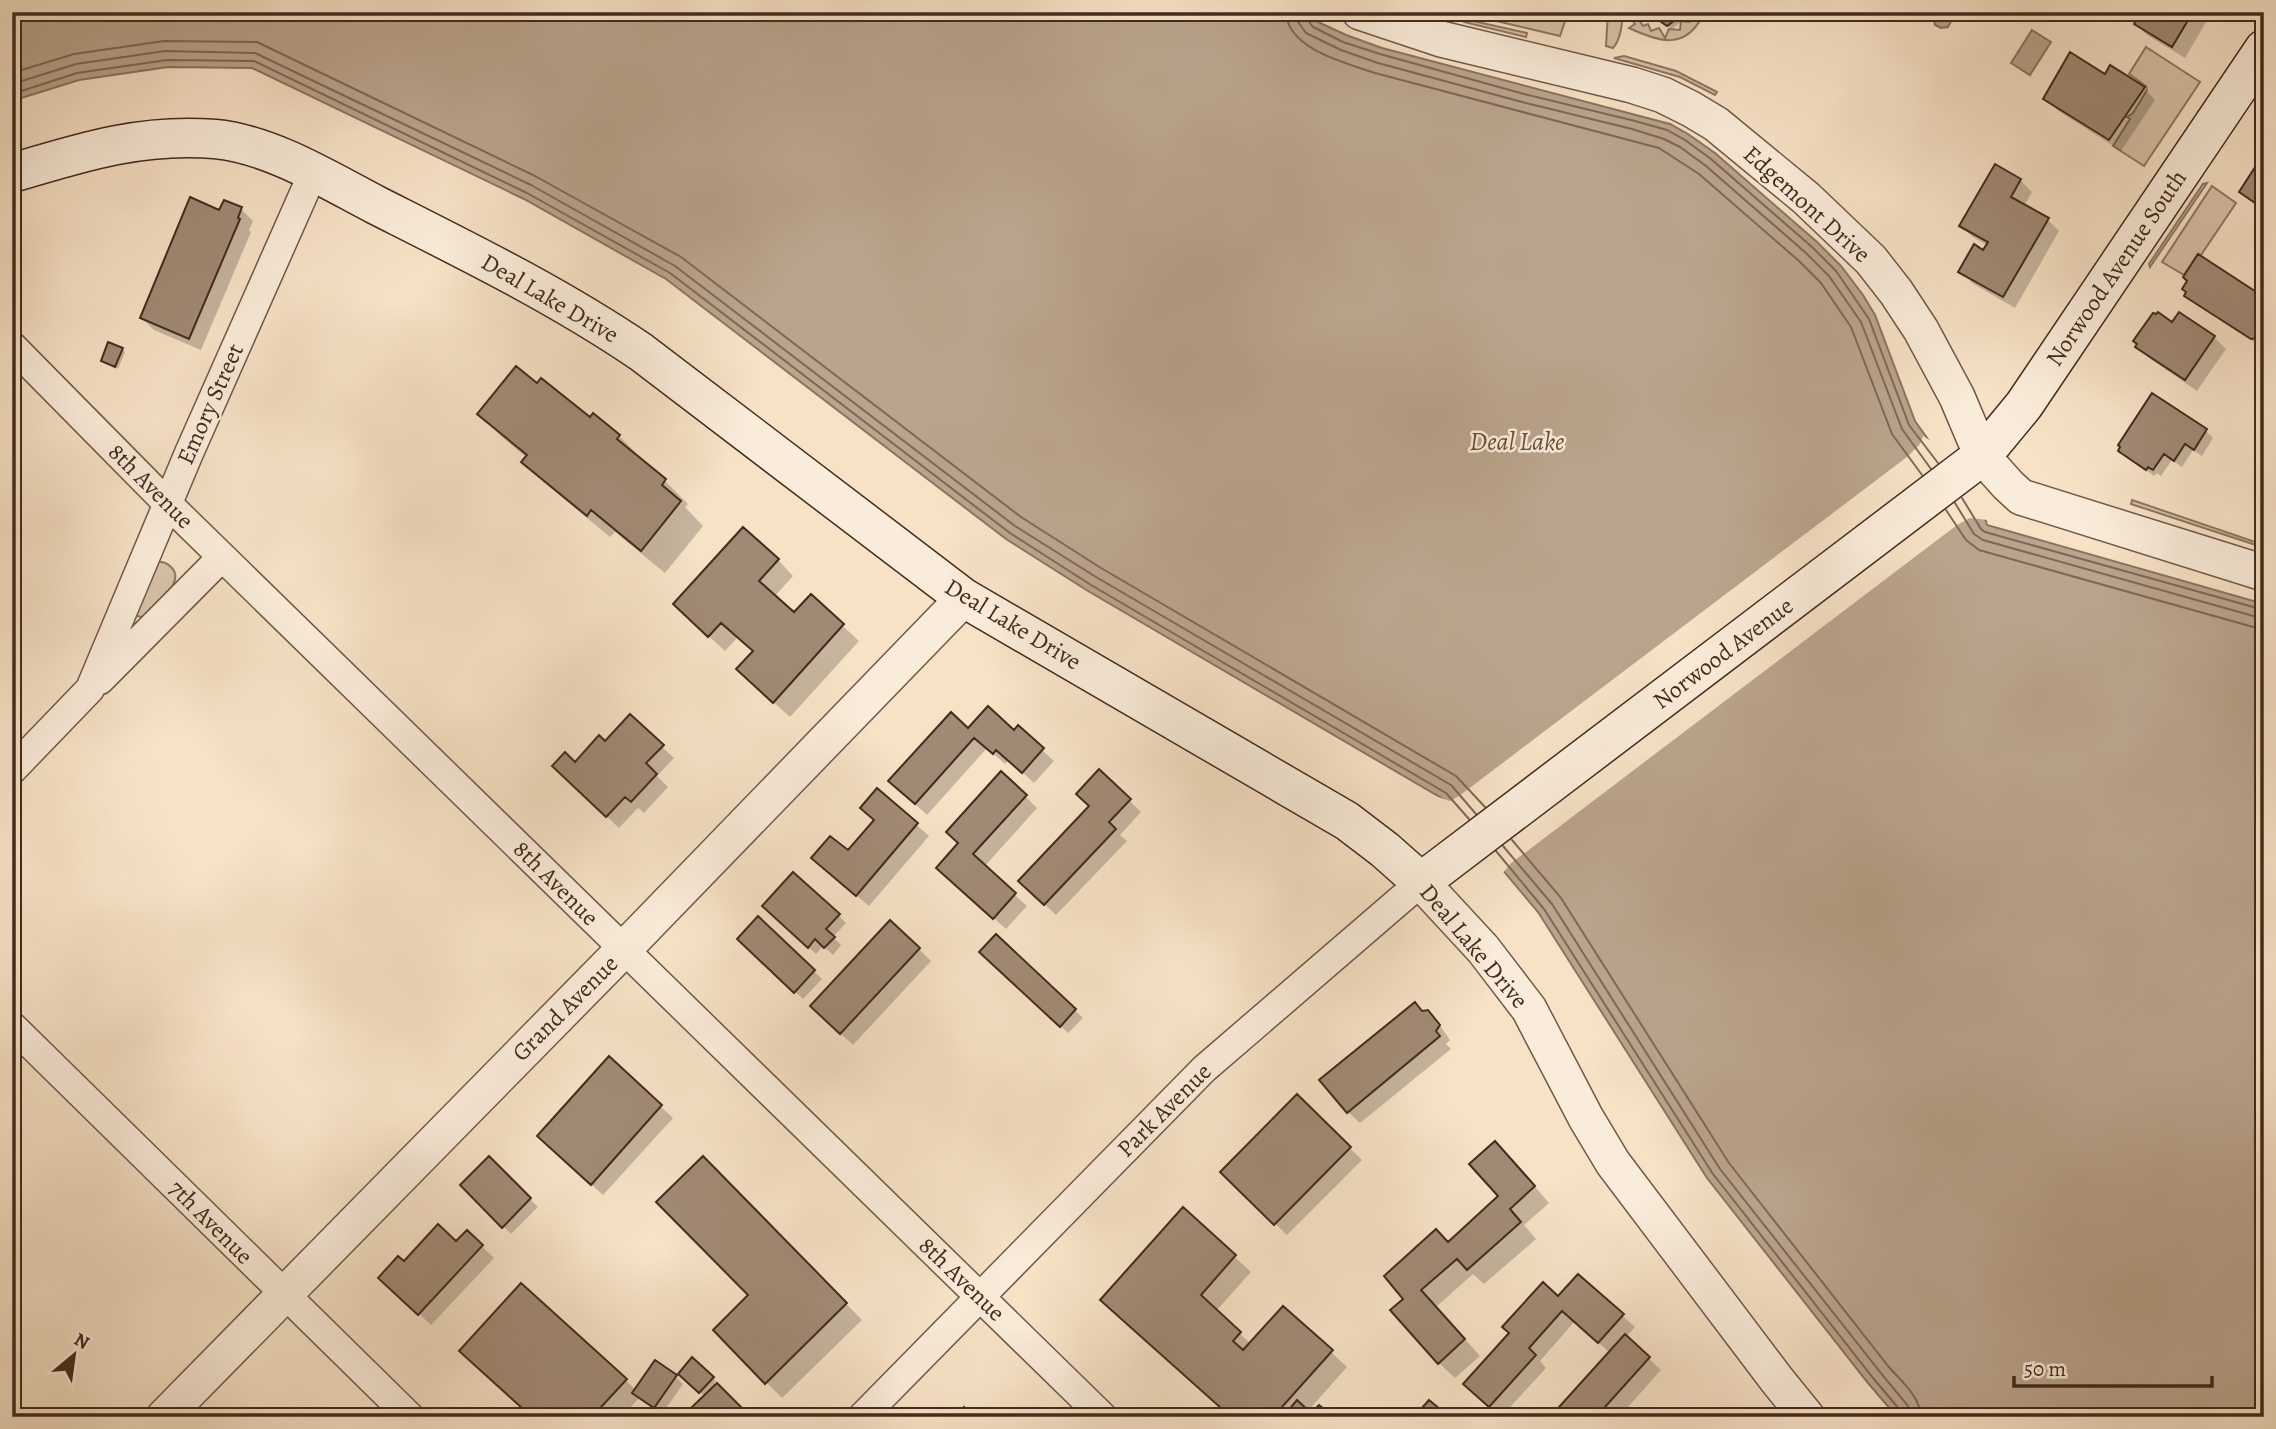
<svg xmlns="http://www.w3.org/2000/svg" width="2276" height="1429" font-family="Alegreya,serif">
<style>
.green{fill:#d8c3a9;stroke:#8e7763;stroke-width:2}
.water{fill:#baa48d;stroke:#8a7460;stroke-width:2}
.pier{fill:#f7e2c6}
.shadow{fill:#0003}
.lines{fill:none;stroke-linecap:round;stroke-linejoin:round}
.shore{stroke:#7e6855;stroke-width:2}
.building{fill:#a18a75;stroke:#432b1d;stroke-width:2}
.minor-casing{stroke:#705947;stroke-width:31}
.tertiary-casing{stroke:#705947;stroke-width:38}
.secondary-casing{stroke:#432b1d;stroke-width:41}
.minor{stroke:#faecda;stroke-width:28}
.tertiary{stroke:#faecda;stroke-width:35}
.secondary{stroke:#faecda;stroke-width:38}
.labels{text-anchor:middle;stroke-width:5;stroke-linejoin:round;paint-order:stroke}
.street-label{font-size:24px;fill:#432b1d;stroke:#faecda}
.water-label{font-size:26px;font-style:italic;fill:#674f3f;stroke:#faecda}
</style>
<rect width="100%" height="100%" fill="#f7e2c6"/>
<filter id="stains"><feTurbulence type="fractalNoise" baseFrequency=".00286" numOctaves="4"/><feColorMatrix values="0 0 0 0 .2 0 0 0 0 .09 0 0 0 0 .02 0 0 0 .5 -.17"/></filter>
<radialGradient id="worn" r=".72"><stop offset=".6" stop-color="#630" stop-opacity="0"/><stop offset="1" stop-color="#630" stop-opacity=".3"/></radialGradient>
<path class="green" d="M 1466,12 L 1568,12 L 1560,36 L 1466,14 Z
M 1608,12 L 1623,12 C 1622,24 1621,39 1613,48 L 1606,46 Z
M 1693,13 L 1702,17 C 1684,51 1657,41 1629,28 L 1635,24 L 1632,20 L 1639,20 L 1643,26 L 1648,24 L 1651,31 L 1659,28 L 1665,38 L 1669,29 L 1680,30 L 1681,21 L 1689,22 Z
M 1464,19 L 1527,33 L 1526,37 L 1464,22 Z
M 2146,47 L 2200,82 L 2144,166 L 2113,146 L 2130,119 L 2127,117 L 2133,113 L 2147,90 L 2146,86 L 2129,74 Z
M 1624,56 L 1676,71 L 1717,92 L 1715,95 L 1680,77 L 1614,58 Z
M 2207,183 L 2150,267 L 2149,264 L 2203,184 Z
M 2212,186 L 2236,203 L 2201,255 L 2198,254 L 2184,275 L 2162,262 Z
M 2132,500 L 2264,545 L 2262,547 L 2131,504 Z
M 155,561 C 162,562 166,562 171,567 C 187,582 154,606 143,617 L 136,616 Z"/>
<path class="water" d="M 12,12 L 1306,12 L 1316,17 L 1316,21 L 1346,35 L 1382,48 L 1670,124 L 1688,134 L 1715,153 L 1817,242 L 1841,266 L 1863,295 L 1875,315 L 1915,421 L 1986,521 L 1987,525 L 2264,604 L 2264,1417 L 1897,1417 L 1868,1383 L 1707,1178 L 1538,912 L 1443,799 L 1088,591 L 1006,539 L 666,279 L 524,199 L 252,68 L 168,67 L 79,80 L 12,101 Z
M 1956,12 L 1948,27 L 1941,28 L 1935,25 L 1932,12 Z
M 2032,30 L 2051,42 L 2030,75 L 2011,63 Z"/>
<path class="pier" d="M 1923,436 L 1936,444 L 1986,515 L 1988,520 L 1970,518 L 1957,525 L 1510,864 L 1503,873 L 1503,876 L 1435,796 L 1450,801 L 1459,796 L 1907,457 L 1920,444 Z"/>
<path class="shadow" d="M 1647,12 L 1690,12 L 1691,14 L 1672,29 Z
M 2047,12 L 2070,12 L 2063,22 Z
M 2132,12 L 2212,12 L 2185,58 L 2147,35 L 2136,24 L 2140,17 Z
M 2106,77 L 2144,88 L 2155,100 L 2121,151 L 2057,110 L 2045,98 Z
M 2020,180 L 2032,192 L 2024,206 L 2048,220 L 2059,231 L 2015,308 L 1972,283 L 1961,271 L 1984,252 L 1988,246 L 1973,237 L 1961,226 Z
M 241,209 L 253,221 L 249,230 L 251,232 L 201,350 L 154,330 L 142,318 L 220,212 Z
M 2186,295 L 2264,299 L 2264,345 L 2260,346 L 2194,303 Z
M 2173,324 L 2214,337 L 2226,349 L 2197,391 L 2149,358 L 2137,346 Z
M 122,349 L 125,352 L 118,369 L 103,361 Z
M 479,414 L 590,420 L 619,436 L 642,459 L 641,461 L 665,481 L 688,504 L 685,507 L 703,526 L 665,573 L 615,532 L 610,537 L 547,485 L 524,462 L 527,458 L 502,437 Z
M 2206,431 L 2213,438 L 2202,456 L 2193,450 L 2182,467 L 2172,460 L 2161,476 L 2157,473 L 2154,476 L 2120,450 Z
M 778,560 L 793,576 L 774,597 L 795,615 L 811,597 L 859,641 L 790,717 L 754,685 L 754,652 L 738,637 L 725,651 L 691,620 Z
M 1018,728 L 1054,761 L 1034,783 L 1009,760 L 1005,764 L 987,748 L 927,815 L 903,793 L 968,730 L 1014,732 Z
M 605,744 L 662,747 L 674,758 L 657,776 L 668,787 L 644,813 L 638,808 L 619,828 L 566,778 L 575,764 Z
M 1100,772 L 1141,812 L 1120,835 L 1127,841 L 1056,915 L 1020,881 L 1091,807 Z
M 877,790 L 929,836 L 869,906 L 825,869 L 848,853 L 875,821 Z
M 1025,796 L 1037,808 L 984,867 L 1027,906 L 1006,929 L 950,879 Z
M 772,913 L 838,915 L 846,923 L 833,937 L 841,945 L 833,955 L 823,946 L 816,954 Z
M 758,919 L 822,979 L 803,999 L 739,939 Z
M 996,936 L 1083,1018 L 1068,1033 L 989,959 Z
M 919,949 L 931,961 L 853,1045 L 824,1018 Z
M 1427,1012 L 1439,1024 L 1450,1040 L 1446,1044 L 1451,1049 L 1360,1123 L 1348,1112 L 1423,1013 Z
M 609,1059 L 673,1118 L 603,1195 L 551,1148 Z
M 1297,1096 L 1362,1160 L 1287,1235 L 1223,1172 Z
M 703,1158 L 862,1320 L 782,1398 L 715,1330 L 750,1295 Z
M 489,1159 L 538,1207 L 511,1234 L 462,1185 Z
M 1511,1159 L 1549,1203 L 1524,1225 L 1536,1239 L 1484,1284 L 1473,1274 L 1436,1307 L 1480,1356 L 1455,1378 L 1439,1363 L 1406,1299 L 1448,1244 L 1501,1197 Z
M 1183,1210 L 1251,1272 L 1216,1311 L 1251,1344 L 1331,1352 L 1347,1367 L 1307,1412 L 1311,1416 L 1319,1407 L 1330,1417 L 1232,1417 L 1118,1316 Z
M 467,1232 L 494,1258 L 431,1325 L 393,1290 L 404,1263 L 456,1243 Z
M 1578,1276 L 1635,1327 L 1626,1337 L 1661,1370 L 1619,1417 L 1553,1417 L 1610,1353 L 1575,1321 L 1540,1361 L 1546,1368 L 1501,1417 L 1477,1396 Z
M 693,1360 L 716,1381 L 714,1383 L 748,1417 L 705,1397 L 680,1374 Z
M 676,1377 L 683,1384 L 662,1414 L 639,1398 L 622,1417 L 532,1417 L 626,1380 L 636,1391 Z"/>
<g class="lines">
<path class="shore" d="M 1286,12 C 1287,49 1346,63 1375,73 L 1659,148 L 1699,174 L 1799,261 L 1821,283 L 1851,327 L 1892,434 L 1922,475
M 1296,12 L 1298,22 L 1306,33 L 1341,50 L 1378,63 L 1522,102 L 1632,129 L 1664,139 L 1680,147 L 1706,166 L 1806,253 L 1829,276 L 1861,322 L 1902,429 L 1931,469
M 1305,12 L 1306,18 L 1313,27 L 1343,42 L 1380,54 L 1524,94 L 1635,121 L 1667,130 L 1685,140 L 1711,159 L 1812,247 L 1836,271 L 1869,319 L 1909,425 L 1938,463
M 12,73 L 74,54 L 164,41 L 257,42 L 535,176 L 681,257 L 1021,517 L 1101,568 L 1456,776 L 1485,807
M 12,84 L 76,64 L 165,51 L 255,53 L 531,185 L 675,266 L 1015,526 L 1096,577 L 1451,785 L 1476,814
M 12,94 L 77,73 L 167,60 L 254,61 L 527,193 L 670,273 L 1010,533 L 1091,585 L 1446,793 L 1469,819
M 1962,498 L 1981,529 L 1985,532 L 2264,610
M 1955,503 L 1974,534 L 1983,540 L 2264,619
M 1946,510 L 1966,540 L 1979,550 L 2264,630
M 1512,840 L 1561,898 L 1729,1163 L 1888,1366 C 1901,1381 1920,1396 1921,1417
M 1503,846 L 1552,904 L 1720,1169 L 1880,1372 L 1908,1406 L 1911,1417
M 1496,851 L 1544,909 L 1713,1174 L 1873,1378 L 1900,1410 L 1902,1417"/>
</g>
<path class="building" d="M 1647,12 L 1686,12 L 1667,26 Z
M 2047,12 L 2064,12 L 2059,20 Z
M 2137,12 L 2193,12 L 2172,47 L 2134,24 L 2140,14 Z
M 2070,52 L 2105,74 L 2110,65 L 2145,87 L 2109,140 L 2043,99 Z
M 2261,158 L 2264,160 L 2264,209 L 2239,192 Z
M 1995,164 L 2021,179 L 2011,197 L 2049,218 L 2003,297 L 1958,272 L 1974,244 L 1983,250 L 1988,242 L 1959,226 Z
M 190,197 L 219,210 L 224,200 L 242,207 L 238,218 L 240,219 L 189,339 L 140,318 Z
M 2198,254 L 2264,297 L 2264,336 L 2260,334 L 2258,338 L 2251,339 L 2184,296 L 2186,292 L 2182,289 L 2187,281 L 2183,277 Z
M 2158,312 L 2172,322 L 2179,312 L 2215,336 L 2185,380 L 2135,347 L 2137,344 L 2133,341 L 2153,313 L 2156,314 Z
M 108,342 L 123,348 L 115,367 L 101,361 Z
M 516,366 L 537,383 L 541,378 L 590,417 L 593,413 L 620,435 L 617,439 L 666,479 L 662,485 L 681,501 L 641,551 L 591,510 L 587,516 L 521,462 L 527,455 L 477,414 Z
M 2152,393 L 2207,429 L 2194,450 L 2185,444 L 2174,461 L 2164,454 L 2153,470 L 2148,467 L 2146,470 L 2118,451 L 2120,447 L 2118,445 Z
M 743,527 L 779,559 L 759,581 L 794,612 L 811,594 L 844,624 L 773,703 L 736,669 L 753,651 L 721,623 L 708,637 L 673,604 Z
M 988,706 L 1014,730 L 1018,725 L 1044,748 L 1022,773 L 996,750 L 993,754 L 974,738 L 915,804 L 888,781 L 951,712 L 968,728 Z
M 630,714 L 664,745 L 646,763 L 657,774 L 631,802 L 625,797 L 606,817 L 552,766 L 565,752 L 575,762 L 599,735 L 605,741 Z
M 1099,769 L 1131,799 L 1109,822 L 1116,829 L 1044,905 L 1018,881 L 1089,806 L 1076,794 Z
M 1001,771 L 1027,795 L 973,854 L 1016,893 L 993,919 L 936,868 L 958,843 L 946,832 Z
M 877,788 L 918,823 L 856,896 L 811,858 L 830,836 L 848,850 L 874,820 L 860,808 Z
M 793,872 L 840,914 L 826,929 L 835,937 L 824,948 L 815,939 L 808,948 L 762,906 Z
M 758,916 L 815,970 L 794,993 L 737,939 Z
M 890,920 L 920,948 L 840,1034 L 810,1006 Z
M 996,934 L 1076,1009 L 1060,1027 L 979,952 Z
M 1415,1002 L 1422,1011 L 1428,1010 L 1440,1025 L 1436,1031 L 1440,1036 L 1347,1113 L 1319,1080 Z
M 609,1056 L 662,1105 L 591,1185 L 537,1136 Z
M 1297,1094 L 1351,1147 L 1274,1225 L 1220,1172 Z
M 1495,1141 L 1535,1186 L 1510,1209 L 1521,1222 L 1467,1270 L 1457,1259 L 1421,1290 L 1465,1339 L 1438,1364 L 1390,1310 L 1403,1299 L 1384,1276 L 1436,1229 L 1448,1242 L 1498,1196 L 1469,1164 Z
M 489,1156 L 531,1198 L 502,1228 L 460,1185 Z
M 703,1156 L 847,1303 L 765,1384 L 713,1330 L 748,1295 L 656,1202 Z
M 1183,1207 L 1236,1255 L 1201,1295 L 1241,1332 L 1233,1341 L 1243,1350 L 1283,1306 L 1333,1350 L 1273,1417 L 1231,1417 L 1100,1300 Z
M 438,1224 L 456,1241 L 467,1230 L 483,1245 L 418,1315 L 378,1278 L 398,1256 L 404,1261 Z
M 1578,1274 L 1624,1314 L 1598,1343 L 1562,1311 L 1529,1348 L 1536,1355 L 1489,1407 L 1463,1384 L 1509,1333 L 1502,1327 L 1543,1282 L 1558,1296 Z
M 521,1283 L 627,1379 L 592,1417 L 532,1417 L 459,1351 Z
M 1625,1334 L 1650,1357 L 1596,1417 L 1550,1417 Z
M 692,1357 L 714,1377 L 699,1393 L 678,1374 Z
M 655,1360 L 677,1375 L 654,1408 L 632,1393 Z
M 717,1383 L 750,1416 L 749,1417 L 701,1417 L 692,1407 Z
M 1297,1400 L 1311,1413 L 1319,1405 L 1329,1413 L 1326,1417 L 1283,1417 Z
M 1429,1400 L 1446,1414 L 1444,1417 L 1414,1417 Z
M 964,1407 L 975,1417 L 956,1417 Z"/>
<g class="lines">
<defs>
<path id="minor" d="M 12,346 L 168,504 L 1103,1417
M 100,680 L 222,557
M 12,770 L 90,689 L 189,453 L 313,173
M 12,1026 L 410,1417
M 862,1417 L 1204,1069 L 1421,882"/>
<path id="tertiary" d="M 1360,12 L 1441,39 L 1632,85 L 1663,95 L 1691,109 L 1716,124 L 1806,198 L 1871,260 L 1896,292 L 1921,330 L 1957,397 L 1982,456 L 2008,485 L 2021,497 L 2264,573
M 1421,882 L 1483,949 L 1529,1009 L 1586,1118 L 1613,1163 L 1777,1380 L 1807,1417
M 164,1417 L 624,949 L 964,598"/>
<path id="secondary" d="M 12,173 C 82,152 141,133 215,139 C 270,144 328,180 376,205 C 467,251 557,295 641,352 L 964,598 L 1347,821 L 1385,850 L 1421,882 L 1982,456 L 2024,405 L 2264,49"/>
</defs>
<use href="#minor" class="minor-casing"/>
<use href="#tertiary" class="tertiary-casing"/>
<use href="#secondary" class="secondary-casing"/>
<use href="#minor" class="minor"/>
<use href="#tertiary" class="tertiary"/>
<use href="#secondary" class="secondary"/>
</g>
<g class="labels">
<g class="street-label">
<text transform="translate(1807 204) rotate(42)" y="8">Edgemont Drive</text>
<text transform="translate(2116 268) rotate(-56)" y="8">Norwood Avenue South</text>
<text transform="translate(550 298) rotate(30)" y="8">Deal Lake Drive</text>
<text transform="translate(210 404) rotate(-66)" y="8">Emory Street</text>
<text transform="translate(151 486) rotate(45)" y="8">8th Avenue</text>
<text transform="translate(1013 624) rotate(31)" y="8">Deal Lake Drive</text>
<text transform="translate(1723 653) rotate(-37)" y="8">Norwood Avenue</text>
<text transform="translate(556 883) rotate(45)" y="8">8th Avenue</text>
<text transform="translate(1474 946) rotate(50)" y="8">Deal Lake Drive</text>
<text transform="translate(565 1008) rotate(-45)" y="8">Grand Avenue</text>
<text transform="translate(1164 1110) rotate(-45)" y="8">Park Avenue</text>
<text transform="translate(211 1222) rotate(45)" y="8">7th Avenue</text>
<text transform="translate(962 1279) rotate(44)" y="8">8th Avenue</text>
</g>
<g class="water-label">
<text x="1517" y="450">Deal Lake</text>
</g>
</g>
<rect width="2276" height="1429" fill="none" stroke="#f7e2c6" stroke-width="42"/>
<rect x="14" y="14" width="2248" height="1401" fill="none" stroke="#432b1d" stroke-width="3.5"/>
<rect x="21" y="21" width="2234" height="1387" fill="none" stroke="#432b1d" stroke-width="2"/>
<g transform="translate(74 1355) rotate(29)" stroke="#faecda" stroke-width="5" paint-order="stroke">
<path d="M0-5L12 26L0 18L-12 26Z" fill="#432b1d"/>
<text y="-10" font-size="19" font-weight="bold" text-anchor="middle" fill="#432b1d">N</text>
</g>
<path d="M2014 1376v10h198v-10" fill="none" stroke="#432b1d" stroke-width="3.5"/>
<text x="2024" y="1376" font-size="21" fill="#432b1d" stroke="#faecda" stroke-width="5" paint-order="stroke">50 m</text>
<rect width="100%" height="100%" filter="url(#stains)"/>
<rect width="100%" height="100%" fill="url(#worn)"/>
</svg>
